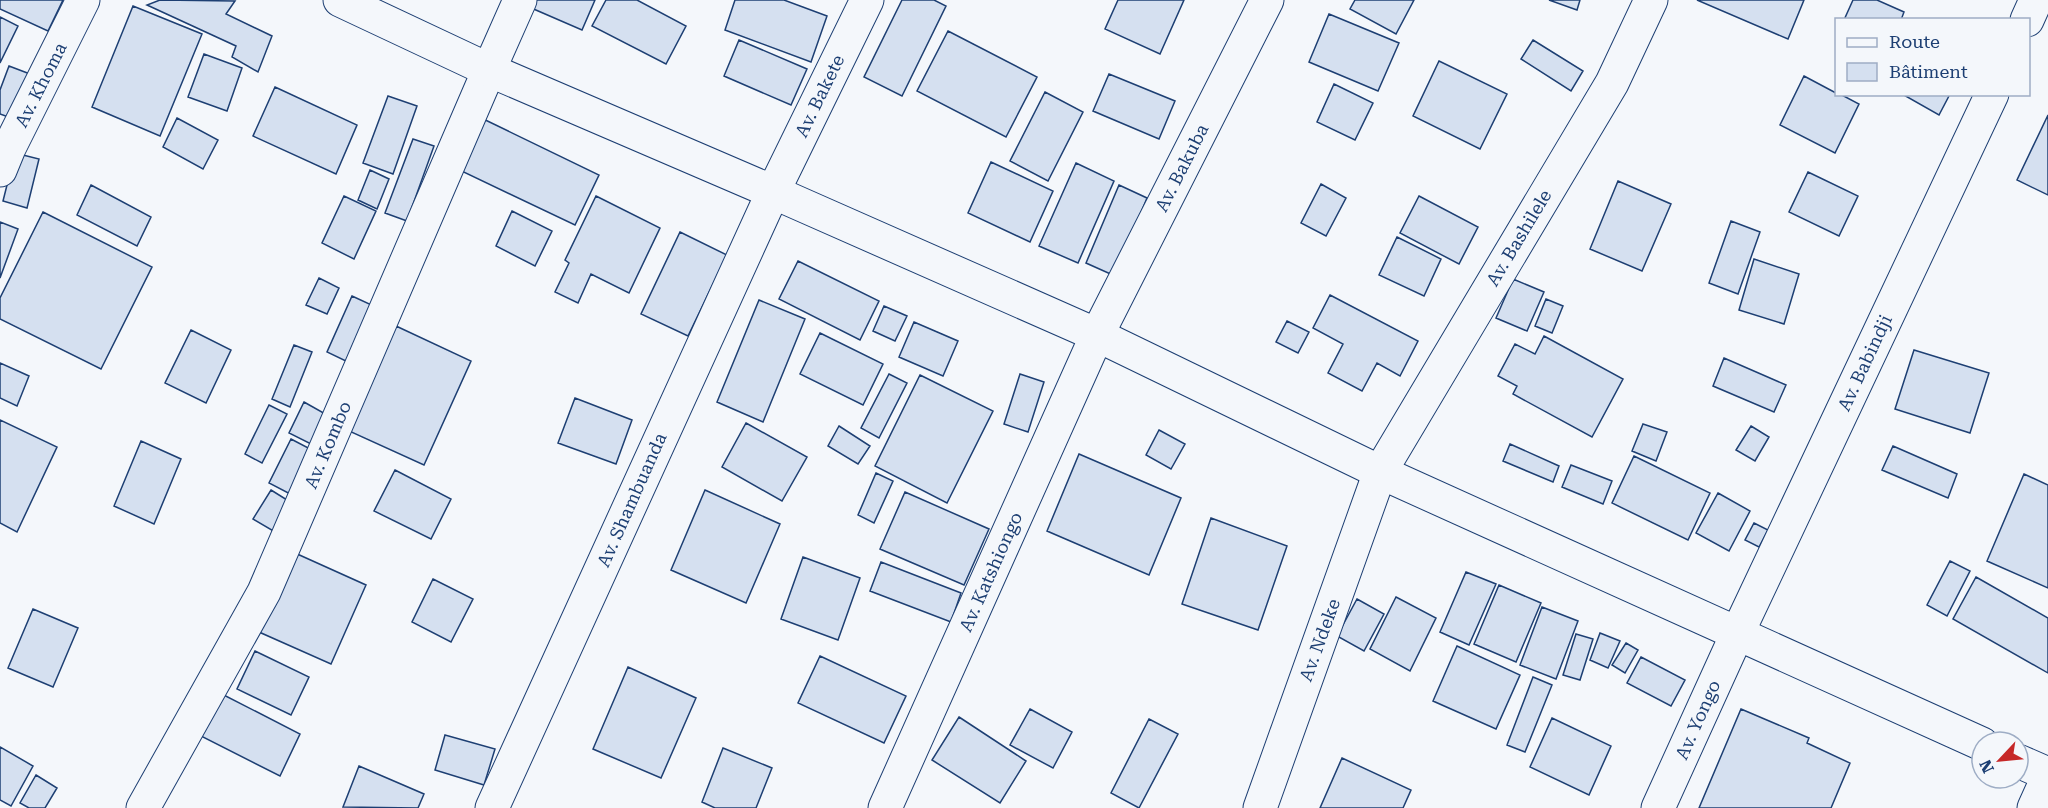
<svg xmlns="http://www.w3.org/2000/svg" width="2048" height="808" font-family="'Roboto Serif',serif">
<style>
.building{fill:#d5e0f0;stroke:#1d3f73;stroke-width:1.5}
.lines{fill:none;stroke-linecap:round;stroke-linejoin:round}
.minor-casing{stroke:#1d3f73;stroke-width:35}
.highway-casing{stroke:#1d3f73;stroke-width:35}
.minor{stroke:#f4f7fb;stroke-width:33}
.highway{stroke:#f4f7fb;stroke-width:33}
.labels{text-anchor:middle;stroke-width:4.5;stroke-linejoin:round;paint-order:stroke}
.street-label{font-size:18px;fill:#1d3f73;stroke:#f4f7fb}
</style>
<rect width="100%" height="100%" fill="#f4f7fb"/>
<path class="building" d="M 0,0 L 63,0 L 48,31 L 0,9 Z
M 160,0 L 235,1 L 226,14 L 272,36 L 258,72 L 232,57 L 236,46 L 147,5 Z
M 532,0 L 595,0 L 582,30 L 529,7 Z
M 606,0 L 637,0 L 686,26 L 666,64 L 592,26 Z
M 735,0 L 784,0 L 827,16 L 811,62 L 725,30 Z
M 902,0 L 934,0 L 946,6 L 902,96 L 864,77 Z
M 1118,0 L 1184,0 L 1160,54 L 1105,29 Z
M 1355,0 L 1414,0 L 1396,34 L 1350,9 Z
M 1549,0 L 1580,0 L 1577,10 Z
M 1697,0 L 1804,0 L 1788,39 Z
M 1853,0 L 1877,0 L 1904,12 L 1901,20 L 1844,20 Z
M 133,6 L 202,34 L 160,136 L 92,107 Z
M 1329,14 L 1399,43 L 1378,91 L 1309,62 Z
M 0,17 L 18,26 L 0,63 Z
M 948,31 L 1037,77 L 1006,137 L 917,91 Z
M 739,40 L 807,69 L 791,105 L 724,76 Z
M 1533,40 L 1583,71 L 1571,91 L 1521,59 Z
M 204,54 L 242,68 L 227,111 L 188,97 Z
M 1439,61 L 1507,94 L 1480,149 L 1413,116 Z
M 9,66 L 30,74 L 14,119 L 0,114 L 0,90 Z
M 1109,74 L 1175,101 L 1159,139 L 1093,111 Z
M 1804,76 L 1836,93 L 1836,94 L 1840,94 L 1859,104 L 1835,153 L 1780,125 Z
M 1334,84 L 1373,103 L 1355,140 L 1317,122 Z
M 275,87 L 357,125 L 336,174 L 253,136 Z
M 1045,92 L 1083,112 L 1048,181 L 1010,161 Z
M 1902,94 L 1950,94 L 1939,115 Z
M 388,96 L 417,106 L 393,174 L 363,163 Z
M 475,115 L 599,175 L 575,225 L 451,166 Z
M 2048,115 L 2048,195 L 2017,180 Z
M 177,118 L 218,140 L 203,169 L 163,147 Z
M 413,139 L 434,146 L 407,221 L 385,213 Z
M 15,153 L 39,159 L 27,208 L 3,201 Z
M 991,162 L 1053,191 L 1030,242 L 968,213 Z
M 1076,163 L 1114,181 L 1078,263 L 1039,246 Z
M 370,170 L 389,179 L 377,209 L 358,200 Z
M 1808,172 L 1858,196 L 1839,236 L 1789,212 Z
M 1618,181 L 1671,204 L 1642,271 L 1590,249 Z
M 1321,184 L 1346,198 L 1326,236 L 1301,223 Z
M 91,185 L 151,217 L 137,246 L 77,215 Z
M 1119,185 L 1147,198 L 1115,276 L 1086,263 Z
M 344,196 L 376,211 L 354,259 L 322,243 Z
M 596,196 L 660,228 L 629,293 L 591,274 L 578,303 L 555,292 L 569,263 L 565,260 Z
M 1419,196 L 1478,227 L 1459,264 L 1400,233 Z
M 512,211 L 552,231 L 535,266 L 496,246 Z
M 43,212 L 152,267 L 101,369 L 0,319 L 0,298 Z
M 1731,221 L 1760,232 L 1738,294 L 1709,283 Z
M 0,222 L 18,229 L 0,278 Z
M 680,232 L 727,255 L 688,336 L 641,314 Z
M 1397,237 L 1441,259 L 1424,296 L 1379,275 Z
M 1754,259 L 1799,274 L 1784,324 L 1739,310 Z
M 798,261 L 879,301 L 860,340 L 779,299 Z
M 319,278 L 339,288 L 327,314 L 306,305 Z
M 1513,279 L 1544,292 L 1527,331 L 1496,318 Z
M 1330,295 L 1418,341 L 1400,376 L 1377,363 L 1362,391 L 1328,373 L 1343,344 L 1313,328 Z
M 352,296 L 376,307 L 350,363 L 327,352 Z
M 1546,299 L 1563,306 L 1552,333 L 1535,326 Z
M 759,300 L 805,319 L 763,422 L 717,402 Z
M 884,306 L 907,316 L 895,341 L 873,331 Z
M 1287,321 L 1309,332 L 1298,353 L 1276,342 Z
M 914,322 L 958,341 L 943,376 L 899,357 Z
M 396,326 L 471,361 L 424,465 L 349,431 Z
M 191,330 L 231,350 L 206,403 L 165,383 Z
M 820,333 L 883,364 L 863,405 L 800,374 Z
M 1544,336 L 1623,379 L 1592,437 L 1513,394 L 1517,386 L 1498,376 L 1515,344 L 1535,354 Z
M 294,345 L 312,352 L 290,407 L 272,399 Z
M 1914,350 L 1989,373 L 1970,433 L 1895,409 Z
M 1724,358 L 1786,385 L 1774,412 L 1713,386 Z
M 0,363 L 29,376 L 17,406 L 0,398 Z
M 889,374 L 907,383 L 879,438 L 861,428 Z
M 1020,374 L 1044,382 L 1028,432 L 1004,424 Z
M 920,375 L 993,411 L 947,503 L 875,466 Z
M 575,398 L 632,420 L 616,464 L 558,443 Z
M 304,402 L 329,416 L 315,446 L 289,433 Z
M 269,405 L 287,414 L 262,463 L 245,454 Z
M 0,420 L 57,447 L 17,532 L 0,523 Z
M 746,423 L 807,457 L 782,501 L 722,467 Z
M 1643,424 L 1667,432 L 1656,461 L 1632,451 Z
M 839,426 L 870,446 L 858,464 L 828,446 Z
M 1751,426 L 1769,437 L 1755,461 L 1736,450 Z
M 1159,430 L 1185,444 L 1171,469 L 1146,455 Z
M 291,439 L 316,452 L 294,496 L 269,483 Z
M 141,441 L 181,459 L 154,524 L 114,506 Z
M 1510,444 L 1559,466 L 1553,482 L 1503,461 Z
M 1893,446 L 1957,474 L 1948,498 L 1882,470 Z
M 1079,454 L 1181,498 L 1149,575 L 1047,531 Z
M 1634,456 L 1710,493 L 1688,540 L 1612,503 Z
M 1571,465 L 1612,481 L 1603,504 L 1562,487 Z
M 395,470 L 451,499 L 431,539 L 374,511 Z
M 876,473 L 893,481 L 874,523 L 858,515 Z
M 2024,474 L 2048,485 L 2048,588 L 1987,561 Z
M 271,490 L 292,503 L 275,532 L 253,519 Z
M 705,490 L 780,524 L 746,603 L 671,570 Z
M 905,492 L 989,529 L 964,585 L 880,549 Z
M 1718,493 L 1750,511 L 1729,551 L 1696,533 Z
M 1211,518 L 1287,546 L 1258,630 L 1182,604 Z
M 1754,523 L 1768,530 L 1759,547 L 1745,540 Z
M 295,553 L 366,585 L 331,664 L 259,632 Z
M 803,557 L 860,578 L 838,640 L 781,619 Z
M 1950,561 L 1970,571 L 1947,616 L 1927,605 Z
M 881,562 L 961,593 L 951,622 L 870,591 Z
M 1466,572 L 1496,584 L 1469,645 L 1440,632 Z
M 1976,577 L 2048,618 L 2048,673 L 1953,619 Z
M 433,579 L 473,599 L 451,642 L 412,622 Z
M 1499,585 L 1541,603 L 1516,662 L 1474,644 Z
M 1396,597 L 1436,618 L 1410,671 L 1370,649 Z
M 1357,599 L 1384,614 L 1364,651 L 1337,636 Z
M 1542,607 L 1578,621 L 1556,679 L 1520,665 Z
M 33,609 L 78,628 L 53,687 L 8,668 Z
M 1600,633 L 1620,641 L 1608,668 L 1590,660 Z
M 1576,634 L 1593,639 L 1580,680 L 1563,675 Z
M 1626,643 L 1638,650 L 1625,673 L 1612,665 Z
M 1457,646 L 1520,675 L 1496,729 L 1433,701 Z
M 255,651 L 309,677 L 291,715 L 237,689 Z
M 820,656 L 906,696 L 884,743 L 798,703 Z
M 1641,657 L 1685,680 L 1671,706 L 1627,683 Z
M 628,667 L 696,698 L 661,778 L 593,749 Z
M 1533,677 L 1552,685 L 1525,752 L 1507,745 Z
M 214,690 L 300,734 L 280,776 L 193,732 Z
M 1030,709 L 1072,732 L 1053,768 L 1010,745 Z
M 1741,709 L 1809,738 L 1807,743 L 1850,763 L 1831,808 L 1699,808 Z
M 959,717 L 1026,761 L 1000,803 L 932,760 Z
M 1552,718 L 1611,746 L 1589,795 L 1530,767 Z
M 1149,719 L 1178,734 L 1139,808 L 1111,793 Z
M 445,735 L 495,749 L 484,785 L 435,770 Z
M 0,747 L 33,766 L 11,806 L 0,800 Z
M 723,748 L 772,768 L 756,808 L 715,808 L 702,802 Z
M 1342,758 L 1411,790 L 1403,808 L 1320,808 Z
M 359,766 L 424,794 L 418,808 L 343,807 Z
M 36,775 L 57,788 L 45,808 L 29,808 L 20,803 Z"/>
<g class="lines">
<defs>
<path id="minor" d="M 2027,20 L 2036,0
M 0,170 L 9,148 L 83,0
M 143,808 L 264,592 L 489,70 L 520,0
M 492,808 L 773,192 L 867,0
M 885,808 L 1097,335 L 1267,0
M 1260,808 L 1380,472 L 1612,83 L 1651,0
M 1658,808 L 1738,632 L 1992,94
M 2034,808 L 2048,777"/>
<path id="highway" d="M 340,0 L 489,70 L 773,192 L 1097,335 L 1380,472 L 1982,744
M 2018,761 L 2048,774"/>
</defs>
<use href="#minor" class="minor-casing"/>
<use href="#highway" class="highway-casing"/>
<use href="#minor" class="minor"/>
<use href="#highway" class="highway"/>
</g>
<g class="labels">
<g class="street-label">
<text transform="translate(41 85) rotate(-63)" y="6">Av. Khoma</text>
<text transform="translate(820 96) rotate(-64)" y="6">Av. Bakete</text>
<text transform="translate(1182 168) rotate(-63)" y="6">Av. Bakuba</text>
<text transform="translate(1519 238) rotate(-59)" y="6">Av. Bashilele</text>
<text transform="translate(1865 363) rotate(-65)" y="6">Av. Babindji</text>
<text transform="translate(328 445) rotate(-67)" y="6">Av. Kombo</text>
<text transform="translate(632 500) rotate(-66)" y="6">Av. Shambuanda</text>
<text transform="translate(991 572) rotate(-66)" y="6">Av. Katshiongo</text>
<text transform="translate(1320 640) rotate(-70)" y="6">Av. Ndeke</text>
<text transform="translate(1698 720) rotate(-66)" y="6">Av. Yongo</text>
</g>
</g>
<rect x="1835" y="18" width="195" height="78" fill="#f4f7fb" stroke="#9eadc5" stroke-width="1.5"/>
<rect x="1847" y="38" width="30" height="9" fill="#f4f7fb" stroke="#9eadc5" stroke-width="1.5"/>
<text x="1889" y="48" font-size="18" fill="#1d3f73">Route</text>
<rect x="1847" y="63" width="30" height="18" fill="#d5e0f0" stroke="#9eadc5" stroke-width="1.5"/>
<text x="1889" y="78" font-size="18" fill="#1d3f73">Bâtiment</text>
<g transform="translate(2000 760) rotate(244)"><circle r="28" fill="#f4f7fb" stroke="#9eadc5" stroke-width="1.5"/>
<path d="M0-4.5L10 22L0 15L-10 22Z" fill="#c62828"/>
<text y="-9" font-size="16" font-weight="bold" text-anchor="middle" fill="#1d3f73">N</text>
</g>
</svg>
